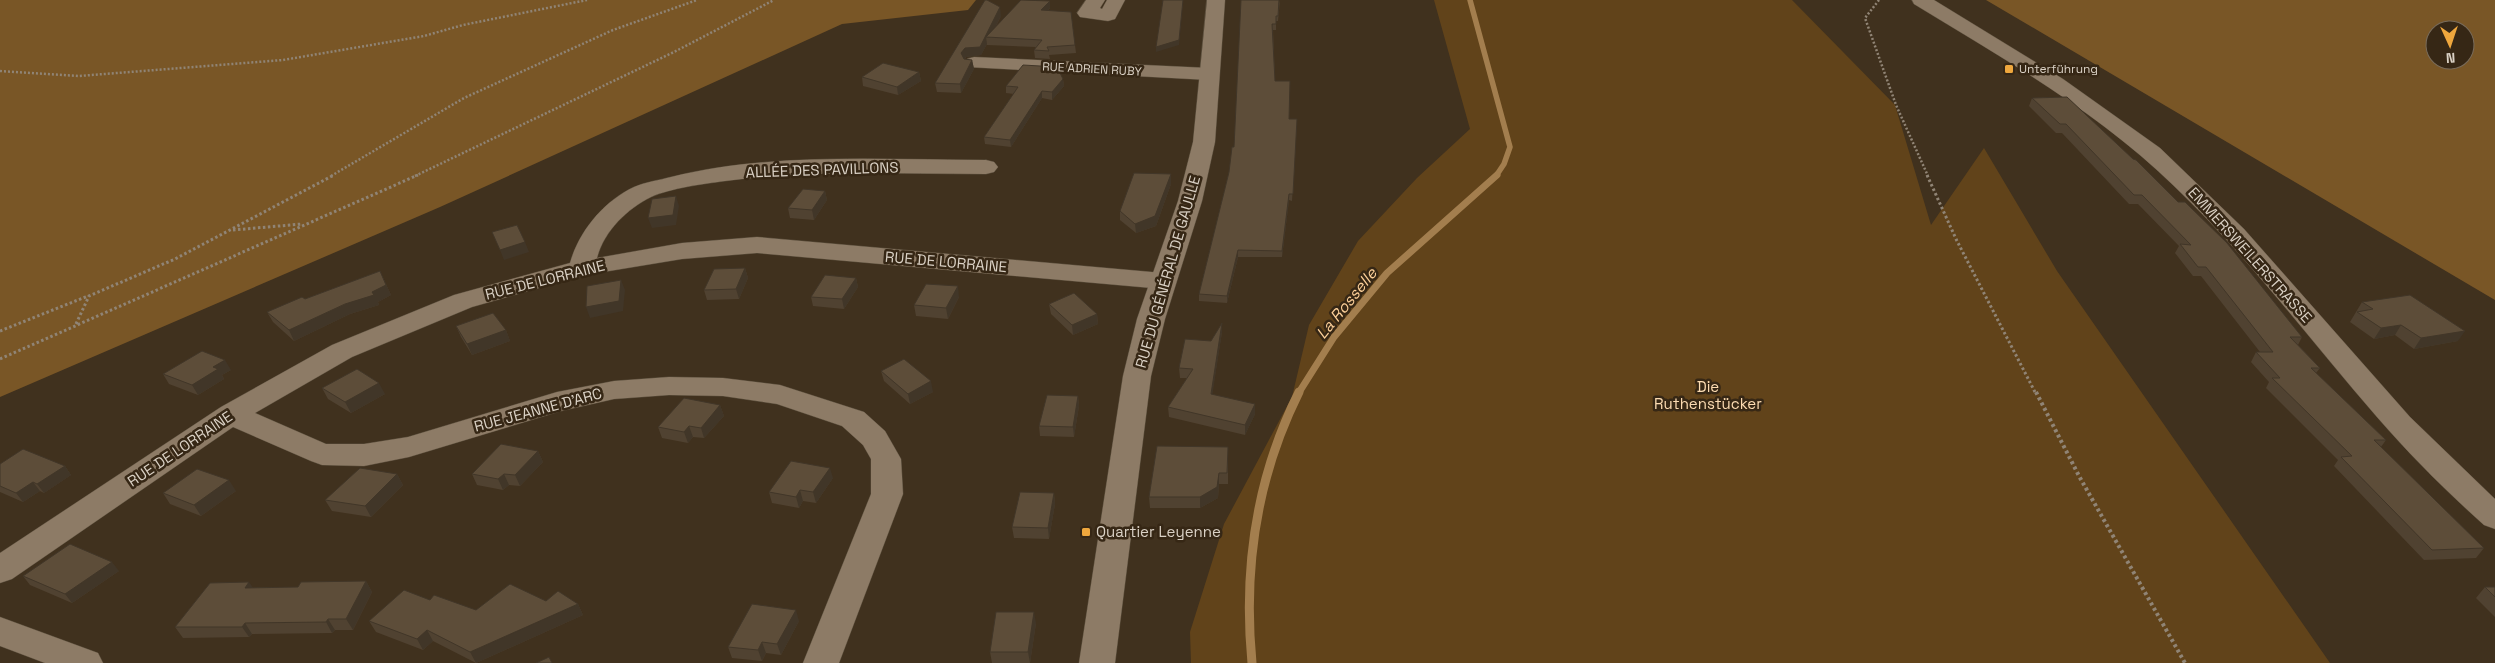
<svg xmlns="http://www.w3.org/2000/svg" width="2495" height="663" font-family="'Space Grotesk',sans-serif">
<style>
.green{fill:#61431a}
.forest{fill:#795626;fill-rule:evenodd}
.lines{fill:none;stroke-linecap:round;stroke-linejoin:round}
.stream-far2{stroke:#a37e4e;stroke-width:5.5}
.stream-far1{stroke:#a37e4e;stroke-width:7}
.stream{stroke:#a37e4e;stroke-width:9}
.minor-casing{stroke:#594d3b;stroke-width:1}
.secondary-casing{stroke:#594d3b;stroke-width:1}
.path-far2{stroke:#908475;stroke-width:2.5;stroke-dasharray:2 2;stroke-linecap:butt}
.path-far1{stroke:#908475;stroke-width:3;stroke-dasharray:2.5 2.5;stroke-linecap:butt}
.path{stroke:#908475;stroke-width:4;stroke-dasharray:3 3;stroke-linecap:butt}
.minor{fill:#8d7b66;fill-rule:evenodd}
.secondary{fill:#8d7b66;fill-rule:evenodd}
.wall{fill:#504231}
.shaded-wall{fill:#413628}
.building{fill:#5d4d39;stroke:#413628}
.poi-dot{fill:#efa73d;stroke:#362715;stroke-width:2}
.labels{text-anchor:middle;stroke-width:5;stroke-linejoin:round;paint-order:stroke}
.far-street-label{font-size:12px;fill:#dad1c5;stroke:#362715}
.far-poi-label{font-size:12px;fill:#dad1c5;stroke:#362715;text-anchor:start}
.street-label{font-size:15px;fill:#dad1c5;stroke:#362715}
.park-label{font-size:15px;fill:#fddcb2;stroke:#362715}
.poi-label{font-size:15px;fill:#dad1c5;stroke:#362715;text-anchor:start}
.water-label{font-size:16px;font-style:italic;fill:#fccf98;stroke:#362715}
</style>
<rect width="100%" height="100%" fill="#40311e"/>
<path class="green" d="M 1434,0 L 1792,0 L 1895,105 L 1931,225 L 1984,148 L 2057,271 L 2330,663 L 1191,663 L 1190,632 L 1224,524 L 1292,397 L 1309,325 L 1358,241 L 1417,178 L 1470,129 Z"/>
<path class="forest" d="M 0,0 L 976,0 L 968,10 L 842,24 L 440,207 L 0,397 Z
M 1986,0 L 2495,0 L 2495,300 ZM 2435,30 L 2465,30 L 2465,60 L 2435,60 Z"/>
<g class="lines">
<path class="stream-far2" d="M 1470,0 L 1510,147 L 1504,164 L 1496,176"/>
<path class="stream-far1" d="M 1298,394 L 1334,337 L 1387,273 L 1497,175"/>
<path class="stream" d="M 1252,663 C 1243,569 1256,478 1299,392"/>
<defs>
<path id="minor" d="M 1086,0 L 1105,0 L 1100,8 L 1102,9 L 1107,0 L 1125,0 L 1115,19 L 1108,21 L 1080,17 L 1077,13 Z
M 974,57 L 1209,68 L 1216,70 L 1219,74 L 1216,78 L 1209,80 L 967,67 L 964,63 L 967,59 Z
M 986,160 L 994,162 L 998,167 L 994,172 L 986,174 C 899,174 811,169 725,181 C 703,184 671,188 651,197 C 627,209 604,231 597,258 L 682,243 L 757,237 L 1163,273 L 1172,275 L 1176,281 L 1172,287 L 1163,289 L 757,253 L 682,259 L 585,275 L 472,307 L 352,357 L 255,413 L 326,444 L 364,444 L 408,437 L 557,392 L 614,381 L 669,377 L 723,378 L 780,385 L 864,412 L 885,431 L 901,459 L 903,494 L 839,663 L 803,663 L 871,494 L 871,459 L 863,445 L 842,426 L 777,404 L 723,396 L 669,395 L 614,399 L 561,411 L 409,457 L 364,466 L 322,465 L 311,461 L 233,427 L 12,579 L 0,583 L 0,553 L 221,407 L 332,345 L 454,295 L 570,263 C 579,231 604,201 634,187 C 645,182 660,180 671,177 C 770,152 884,160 986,160 Z
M 0,617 L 98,653 L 103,663 L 45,663 L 0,646 Z"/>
<path id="secondary" d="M 1207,0 L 1225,0 L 1215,142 L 1202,201 L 1165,319 L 1151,376 L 1115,663 L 1079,663 L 1123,376 L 1137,319 L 1178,201 L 1193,142 Z
M 1912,0 L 1934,0 L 2063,79 L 2160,148 L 2244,229 L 2410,417 L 2495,499 L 2495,529 L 2484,525 C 2446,491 2410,455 2377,417 C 2309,339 2248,256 2173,185 C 2097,111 2004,59 1914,4 Z"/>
</defs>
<use href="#minor" class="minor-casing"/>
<use href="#secondary" class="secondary-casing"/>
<path class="path-far2" d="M 1879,0 L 1865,18 L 1896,105 L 1928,176
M 0,71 L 79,76 L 283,60 L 424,36 L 463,25 L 587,0
M 331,176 L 464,98 L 613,30 L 697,0
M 415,176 L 674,52 L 774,0"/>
<path class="path-far1" d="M 1927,175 L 1956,239 L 2036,394
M 233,230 L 302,224
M 76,324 L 89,296 L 175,259 L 334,175
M 0,331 L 88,296
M 0,359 L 418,175"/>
<path class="path" d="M 2036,392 L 2079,476 L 2185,663"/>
<use href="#minor" class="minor"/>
<use href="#secondary" class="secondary"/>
</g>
<path class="wall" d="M 1280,0 L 1278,21 L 1276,21 L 1276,30 L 1273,30 L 1275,81 L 1289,119 L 1297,119 L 1292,201 L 1289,200 L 1282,257 L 1238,257 L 1227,303 L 1199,301 L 1199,294 L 1229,172 L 1234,147 Z
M 1050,1 L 1050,8 L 1048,11 L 1075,45 L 1076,53 L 1049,55 L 1050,59 L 1035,58 L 1034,50 L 1036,47 L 987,45 L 987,44 L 981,55 L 966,57 L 965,59 L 972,60 L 974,69 L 961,93 L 937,92 L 935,83 L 1001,16 L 995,28 Z
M 919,72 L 921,81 L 898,95 L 863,86 L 862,77 Z
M 1063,79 L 1064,86 L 1052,100 L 1042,98 L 1011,147 L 985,144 L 984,137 L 1014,94 L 1006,93 L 1006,86 Z
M 2067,97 L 2302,337 L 2298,345 L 2320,368 L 2316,373 L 2386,440 L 2381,447 L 2484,548 L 2476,558 L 2424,560 L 2334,466 L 2338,460 L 2266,388 L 2269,382 L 2251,362 L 2256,352 L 2260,352 L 2201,276 L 2193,276 L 2175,253 L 2179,246 L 2138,204 L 2129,204 L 2062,133 L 2056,133 L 2029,106 L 2032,98 Z
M 1171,184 L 1156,226 L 1136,233 L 1120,220 L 1120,211 Z
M 825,191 L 827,200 L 814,220 L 790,218 L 788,208 Z
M 745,268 L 748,278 L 739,299 L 707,300 L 704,290 Z
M 380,271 L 391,295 L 378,302 L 379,305 L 350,314 L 294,341 L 273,322 L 267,312 L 305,299 Z
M 856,278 L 858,287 L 844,309 L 813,306 L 811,297 Z
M 959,297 L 948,319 L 916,316 L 914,305 Z
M 2362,302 L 2458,341 L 2414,349 L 2395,335 L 2374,339 L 2350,322 Z
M 1049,304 L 1097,314 L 1098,324 L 1073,335 L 1051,314 Z
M 456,326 L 506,330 L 510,341 L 472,355 L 461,337 Z
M 1222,332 L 1212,394 L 1255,414 L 1245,435 L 1169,417 L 1168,407 L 1187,378 L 1180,378 L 1179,368 L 1211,341 Z
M 231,370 L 222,375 L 224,379 L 198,395 L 169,384 L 163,374 Z
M 881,371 L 933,392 L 910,404 L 884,381 Z
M 322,388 L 385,394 L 351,413 L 328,399 Z
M 1078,396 L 1079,406 L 1074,437 L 1040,436 L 1039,426 Z
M 720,405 L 724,416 L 704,438 L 693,437 L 688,443 L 662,438 L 658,427 Z
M 1228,447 L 1228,484 L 1219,484 L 1218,498 L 1200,508 L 1150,508 L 1149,497 Z
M 538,451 L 543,462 L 520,486 L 509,485 L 503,490 L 477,485 L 472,474 Z
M 0,464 L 65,466 L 71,475 L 44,493 L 40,491 L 23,502 L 0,492 Z
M 397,474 L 403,485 L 371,517 L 332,511 L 325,500 Z
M 833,478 L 816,503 L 803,501 L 799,508 L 772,503 L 769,492 Z
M 236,491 L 201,516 L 170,504 L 163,493 Z
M 1054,493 L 1055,504 L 1049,539 L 1014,538 L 1012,527 Z
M 119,571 L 72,603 L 30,585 L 23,576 Z
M 366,581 L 372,592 L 353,630 L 335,630 L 332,633 L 252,634 L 249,637 L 183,638 L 175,627 L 253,588 L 298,587 Z
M 2485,587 L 2495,587 L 2495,617 L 2476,598 Z
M 430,600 L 476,610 L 546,601 L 578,604 L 583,615 L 476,663 L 433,641 L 423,650 L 376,632 L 369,621 Z
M 799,621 L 781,655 L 766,653 L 762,661 L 732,658 L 728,647 Z
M 1036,623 L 1030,663 L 992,663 L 990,652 Z"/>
<path class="shaded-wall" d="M 1183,0 L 1179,45 L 1156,52 L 1156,47 Z
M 1050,1 L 1050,8 L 1042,18 L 1041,10 Z
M 1000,7 L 1001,16 L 990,38 L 986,37 L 987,44 L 981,55 L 966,57 L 962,62 L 961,53 Z
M 972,60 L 974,69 L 961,93 L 960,84 Z
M 919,72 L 921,81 L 898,95 L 897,87 Z
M 1063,79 L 1064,86 L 1052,100 L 1052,92 Z
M 1042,91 L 1042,98 L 1011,147 L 1010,140 Z
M 1171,174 L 1171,184 L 1156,226 L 1136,233 L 1135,224 Z
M 825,191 L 827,200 L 814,220 L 812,210 Z
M 1289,194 L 1289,200 L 1282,257 L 1282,251 Z
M 676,196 L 679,206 L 676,225 L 652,228 L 648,218 Z
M 525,242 L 529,252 L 504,260 L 500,250 Z
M 1238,250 L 1238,257 L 1227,303 L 1227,296 Z
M 745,268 L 748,278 L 739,299 L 736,289 Z
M 380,271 L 391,295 L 378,302 L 379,305 L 350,314 L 294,341 L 289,330 L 372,292 Z
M 856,278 L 858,287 L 844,309 L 842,299 Z
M 621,280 L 625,290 L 623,311 L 590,318 L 586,307 Z
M 958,286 L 959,297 L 948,319 L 946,308 Z
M 1097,314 L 1098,324 L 1073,335 L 1072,325 Z
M 1222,323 L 1222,332 L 1211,404 L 1211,394 Z
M 2401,325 L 2395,335 L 2374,339 L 2381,328 Z
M 506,330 L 510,341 L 472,355 L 467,344 Z
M 2465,331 L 2458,341 L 2414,349 L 2421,338 Z
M 225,360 L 231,370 L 222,375 L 224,379 L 198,395 L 192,385 L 213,367 Z
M 931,381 L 933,392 L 910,404 L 908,394 Z
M 379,383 L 385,394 L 351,413 L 345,402 Z
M 1078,396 L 1079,406 L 1074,437 L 1073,427 Z
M 1255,404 L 1255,414 L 1245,435 L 1245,425 Z
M 720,405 L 724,416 L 704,438 L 701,428 Z
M 689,426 L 693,437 L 688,443 L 684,432 Z
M 538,451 L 543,462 L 520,486 L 515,475 Z
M 65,466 L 71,475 L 44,493 L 37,484 Z
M 830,468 L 833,478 L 816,503 L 813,492 Z
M 1219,473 L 1219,484 L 1218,498 L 1200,508 L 1200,497 Z
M 397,474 L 403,485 L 371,517 L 365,506 Z
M 504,474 L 509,485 L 503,490 L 498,479 Z
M 229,480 L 236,491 L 201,516 L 194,505 Z
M 33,482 L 40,491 L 23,502 L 16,493 Z
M 800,490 L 803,501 L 799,508 L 796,497 Z
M 1054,493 L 1055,504 L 1049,539 L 1048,528 Z
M 112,562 L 119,571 L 72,603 L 65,594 Z
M 366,581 L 372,592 L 353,630 L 346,619 Z
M 249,582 L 256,592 L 245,588 Z
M 578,604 L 583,615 L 476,663 L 470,652 Z
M 796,610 L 799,621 L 781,655 L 777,644 Z
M 1034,612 L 1036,623 L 1030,663 L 1028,652 Z
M 328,619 L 335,630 L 332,633 L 326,622 Z
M 245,623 L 252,634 L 249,637 L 242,627 Z
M 427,630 L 433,641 L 423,650 L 417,639 Z
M 762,642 L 766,653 L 762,661 L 758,650 Z"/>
<path class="building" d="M 985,0 L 987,0 L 1000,7 L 980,47 L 965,48 L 961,53 L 964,59 L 972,60 L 960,84 L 935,83 Z
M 1021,0 L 1050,1 L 1041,10 L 1071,12 L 1075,45 L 1047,47 L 1049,51 L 1034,50 L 1042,40 L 986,37 Z
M 1163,0 L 1183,0 L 1179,40 L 1156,47 Z
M 1241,0 L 1279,0 L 1278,16 L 1276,16 L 1276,24 L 1272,24 L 1275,81 L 1290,81 L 1289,119 L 1297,119 L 1293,194 L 1289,194 L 1282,251 L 1238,250 L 1227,296 L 1199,294 L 1229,172 L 1232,147 L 1234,147 Z
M 883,63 L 919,72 L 897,87 L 862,77 Z
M 1023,65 L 1057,67 L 1063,79 L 1052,92 L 1042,91 L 1010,140 L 984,137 L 1018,87 L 1006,86 Z
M 2067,97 L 2133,159 L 2136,160 L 2178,202 L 2185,202 L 2227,243 L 2302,337 L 2290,337 L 2320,368 L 2311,368 L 2386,440 L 2374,440 L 2484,548 L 2432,550 L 2341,457 L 2352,456 L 2272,378 L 2280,378 L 2256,352 L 2273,352 L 2206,267 L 2198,267 L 2180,244 L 2191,245 L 2142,195 L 2134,195 L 2066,124 L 2060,124 L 2032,98 Z
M 1134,173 L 1171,174 L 1155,216 L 1135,224 L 1120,211 Z
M 803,189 L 825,191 L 812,210 L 788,208 Z
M 676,196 L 673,215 L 648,218 L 652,199 Z
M 517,225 L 525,242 L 500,250 L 492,232 Z
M 745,268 L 736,289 L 704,290 L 714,269 Z
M 380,271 L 386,285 L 372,292 L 374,295 L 345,304 L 289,330 L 267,312 L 302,297 L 305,299 Z
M 825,275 L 856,278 L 842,299 L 811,297 Z
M 621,280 L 619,301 L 586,307 L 587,286 Z
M 926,284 L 958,286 L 946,308 L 914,305 Z
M 1074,293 L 1097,314 L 1072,325 L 1049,304 Z
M 2410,295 L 2465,331 L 2421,338 L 2401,325 L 2381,328 L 2357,312 L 2373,309 L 2362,302 Z
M 493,313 L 506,330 L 467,344 L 456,326 Z
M 1222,323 L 1211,394 L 1255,404 L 1245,425 L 1168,407 L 1193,369 L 1179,368 L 1185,339 L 1211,341 Z
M 202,351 L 225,360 L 213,367 L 218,369 L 192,385 L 163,374 Z
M 904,359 L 931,381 L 908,394 L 881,371 Z
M 357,369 L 379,383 L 345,402 L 322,388 Z
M 1047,395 L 1078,396 L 1073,427 L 1039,426 Z
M 684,398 L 720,405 L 701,428 L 689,426 L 684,432 L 658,427 Z
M 501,444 L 538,451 L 515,475 L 504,474 L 498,479 L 472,474 Z
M 1157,446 L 1228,447 L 1227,473 L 1219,473 L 1217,487 L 1200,497 L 1149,497 Z
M 23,449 L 65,466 L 37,484 L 33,482 L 16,493 L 0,486 L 0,464 Z
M 791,461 L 830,468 L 813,492 L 800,490 L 796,497 L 769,492 Z
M 360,468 L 397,474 L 365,506 L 325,500 Z
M 197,469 L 229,480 L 194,505 L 163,493 Z
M 1020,492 L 1054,493 L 1048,528 L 1012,527 Z
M 70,544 L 112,562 L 65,594 L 23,576 Z
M 366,581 L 346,619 L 328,619 L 326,622 L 245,623 L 242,627 L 175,627 L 210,583 L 249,582 L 245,588 L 298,587 L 301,582 Z
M 510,584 L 546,601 L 558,591 L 578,604 L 470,652 L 427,630 L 417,639 L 369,621 L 404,590 L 430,600 L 434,595 L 476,610 Z
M 2485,587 L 2495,587 L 2495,597 Z
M 752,604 L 796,610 L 777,644 L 762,642 L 758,650 L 728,647 Z
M 996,612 L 1034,612 L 1028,652 L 990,652 Z
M 549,657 L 552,663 L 536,663 Z"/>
<g class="poi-dot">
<rect x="2004" y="64" width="10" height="10" rx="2.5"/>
<rect x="1081" y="527" width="10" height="10" rx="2.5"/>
</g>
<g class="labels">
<g class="far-street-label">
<text transform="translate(1092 69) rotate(3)" y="4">RUE ADRIEN RUBY</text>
</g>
<g class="far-poi-label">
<text x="2019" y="73">Unterführung</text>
</g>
<g class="street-label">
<text transform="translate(822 170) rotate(-2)" y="5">ALLÉE DES PAVILLONS</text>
<text transform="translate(2250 255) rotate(48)" y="5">EMMERSWEILERSTRASSE</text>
<text transform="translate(946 262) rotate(5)" y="5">RUE DE LORRAINE</text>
<text transform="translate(1168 272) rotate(-74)" y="5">RUE DU GÉNÉRAL DE GAULLE</text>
<text transform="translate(545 280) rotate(-14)" y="5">RUE DE LORRAINE</text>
<text transform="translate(538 410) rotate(-15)" y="5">RUE JEANNE D'ARC</text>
<text transform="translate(180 449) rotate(-34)" y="5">RUE DE LORRAINE</text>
</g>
<g class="park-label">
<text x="1708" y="392">Die<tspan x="1708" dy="17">Ruthenstücker</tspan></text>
</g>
<g class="poi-label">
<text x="1096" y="537">Quartier Leyenne</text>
</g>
<g class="water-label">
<text transform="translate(1346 303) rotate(-51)" y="6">La Rosselle</text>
</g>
</g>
<g transform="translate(2450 45) rotate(177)"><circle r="24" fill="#362715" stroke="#786b5b"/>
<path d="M0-4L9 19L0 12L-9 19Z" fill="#efa73d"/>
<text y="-8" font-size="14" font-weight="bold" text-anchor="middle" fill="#dad1c5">N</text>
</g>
</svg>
